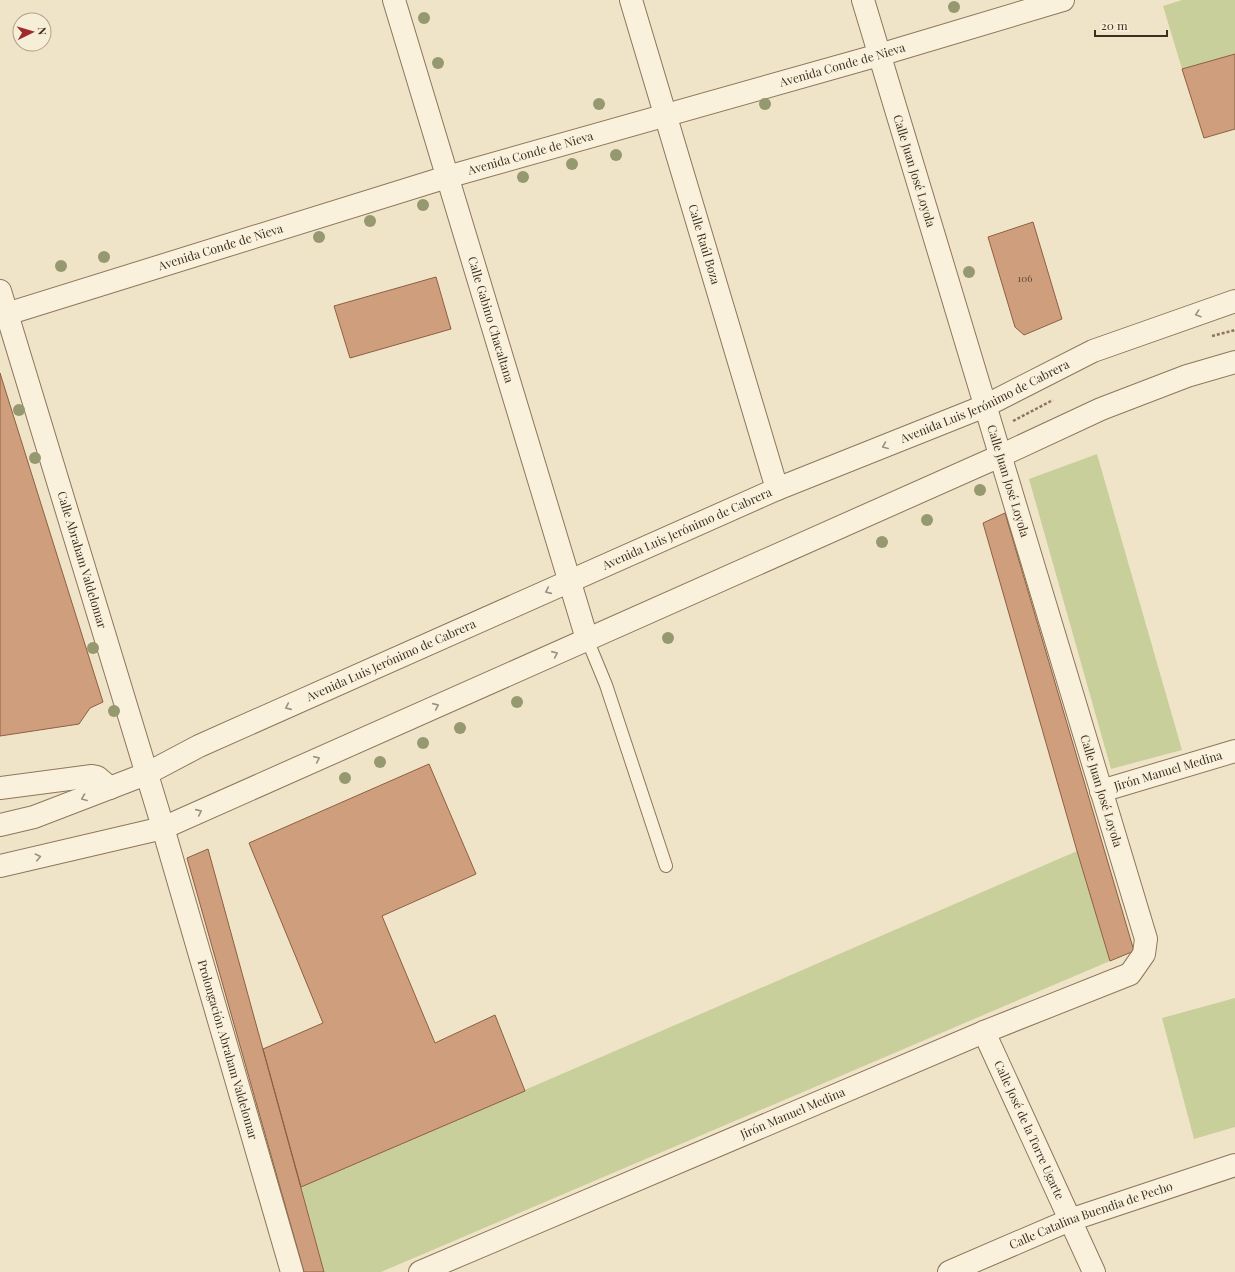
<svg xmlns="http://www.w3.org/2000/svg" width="1235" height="1272" font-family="'Playfair Display',serif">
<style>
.green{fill:#c9cf9b}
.building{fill:#cf9f7d;stroke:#8d5f41}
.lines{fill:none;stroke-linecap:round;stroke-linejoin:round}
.service-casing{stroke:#8d765c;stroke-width:14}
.minor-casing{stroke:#8d765c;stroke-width:24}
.tertiary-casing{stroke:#8d765c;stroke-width:24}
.path{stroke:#8d765c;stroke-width:2.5;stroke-dasharray:3 2;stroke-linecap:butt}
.service{stroke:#faf1dc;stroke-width:12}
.minor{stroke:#faf1dc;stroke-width:22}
.tertiary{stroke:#faf1dc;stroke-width:22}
.tree{fill:#96986f}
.oneway{stroke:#9c907e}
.labels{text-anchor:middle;stroke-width:3.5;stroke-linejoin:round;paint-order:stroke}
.number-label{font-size:10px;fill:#624a37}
.street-label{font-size:12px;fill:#3d2e20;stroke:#f7eed8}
</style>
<rect width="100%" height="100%" fill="#f0e4c8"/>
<path class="green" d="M 1182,0 L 1235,0 L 1235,54 L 1182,69 L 1163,6 Z
M 1097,454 L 1182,750 L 1111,769 L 1029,479 Z
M 1077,851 L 1110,961 L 381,1272 L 324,1272 L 301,1187 Z
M 1235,998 L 1235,1127 L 1194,1139 L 1162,1018 Z"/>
<path class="building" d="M 1235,54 L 1235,129 L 1204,138 L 1182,69 Z
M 1033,222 L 1062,319 L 1024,335 L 1015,327 L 988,237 Z
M 436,277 L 451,329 L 350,358 L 334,306 Z
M 0,373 L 103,702 L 90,708 L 79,724 L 0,736 Z
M 1005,513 L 1134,951 L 1110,961 L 1077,851 L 983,523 Z
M 429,764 L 476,874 L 382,916 L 435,1043 L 495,1015 L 525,1091 L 301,1187 L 263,1049 L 323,1023 L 249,843 Z
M 208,849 L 211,860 L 324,1272 L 304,1272 L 187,858 Z"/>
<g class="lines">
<defs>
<path id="service" d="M 587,639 L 606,685 L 666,866"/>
<g id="minor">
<path id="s1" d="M 394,0 L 587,639"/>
<path id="s2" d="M 631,0 L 777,489"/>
<path id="s3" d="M 0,291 L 159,814 L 292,1272"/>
<path id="s4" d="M 0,316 L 447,177 L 879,55 L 1063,0"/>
<path d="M 0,788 L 92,776 L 97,777 L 110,788"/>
<path id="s5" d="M 1101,791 L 1235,751"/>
<path id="s6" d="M 984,1032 L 1094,1272"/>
<path id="s7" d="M 420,1272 L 984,1032 L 1130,974 L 1144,954 L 1146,939 L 863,0"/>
<path id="s8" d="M 949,1272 L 1070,1220 L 1235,1165"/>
</g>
<g id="tertiary">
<path id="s9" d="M 0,825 L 34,817 L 146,774 L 199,746 L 777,489 L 985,406 L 1093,351 L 1235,301"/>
<path d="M 0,866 L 163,828 L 1000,456 L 1101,409 L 1187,376 L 1235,362"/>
</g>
</defs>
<use href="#service" class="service-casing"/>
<use href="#minor" class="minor-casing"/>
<use href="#tertiary" class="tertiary-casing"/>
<path class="path" d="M 1212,336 L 1235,330
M 1013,421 L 1053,400"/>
<use href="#service" class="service"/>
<use href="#minor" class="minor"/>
<use href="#tertiary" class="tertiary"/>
</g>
<g class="tree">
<circle cx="954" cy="7" r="6"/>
<circle cx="424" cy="18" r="6"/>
<circle cx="438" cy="63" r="6"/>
<circle cx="599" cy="104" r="6"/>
<circle cx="765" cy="104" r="6"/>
<circle cx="616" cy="155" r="6"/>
<circle cx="572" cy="164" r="6"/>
<circle cx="523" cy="177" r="6"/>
<circle cx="423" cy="205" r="6"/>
<circle cx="370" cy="221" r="6"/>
<circle cx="319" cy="237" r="6"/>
<circle cx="104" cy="257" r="6"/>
<circle cx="61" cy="266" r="6"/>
<circle cx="969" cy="272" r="6"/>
<circle cx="19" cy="410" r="6"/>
<circle cx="35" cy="458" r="6"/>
<circle cx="980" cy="490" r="6"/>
<circle cx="927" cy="520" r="6"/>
<circle cx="882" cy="542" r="6"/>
<circle cx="668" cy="638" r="6"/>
<circle cx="93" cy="648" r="6"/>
<circle cx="517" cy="702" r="6"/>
<circle cx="114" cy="711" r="6"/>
<circle cx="460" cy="728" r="6"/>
<circle cx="423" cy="743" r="6"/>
<circle cx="380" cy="762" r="6"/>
<circle cx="345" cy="778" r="6"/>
</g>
<defs><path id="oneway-chevron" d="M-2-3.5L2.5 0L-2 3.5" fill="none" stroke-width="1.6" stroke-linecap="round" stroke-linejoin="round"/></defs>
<g class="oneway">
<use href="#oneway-chevron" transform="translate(1198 314) rotate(161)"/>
<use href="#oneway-chevron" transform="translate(885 446) rotate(158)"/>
<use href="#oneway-chevron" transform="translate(548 591) rotate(156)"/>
<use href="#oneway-chevron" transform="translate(555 654) rotate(-24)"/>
<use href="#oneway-chevron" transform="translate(436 706) rotate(-24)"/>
<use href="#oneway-chevron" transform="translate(288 707) rotate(156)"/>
<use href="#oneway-chevron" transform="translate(317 759) rotate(-24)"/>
<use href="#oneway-chevron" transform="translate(84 798) rotate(159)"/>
<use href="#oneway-chevron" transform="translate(199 812) rotate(-24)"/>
<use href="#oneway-chevron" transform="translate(38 857) rotate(-13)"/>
</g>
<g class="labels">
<g class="number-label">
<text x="1025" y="282">106</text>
</g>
<g class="street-label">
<text dy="4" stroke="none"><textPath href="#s4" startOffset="879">Avenida Conde de Nieva</textPath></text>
<text dy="4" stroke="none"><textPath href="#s4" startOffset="555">Avenida Conde de Nieva</textPath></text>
<text transform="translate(914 171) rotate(73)" y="4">Calle Juan José Loyola</text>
<text dy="4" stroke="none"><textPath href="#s2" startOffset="255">Calle Raúl Boza</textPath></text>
<text dy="4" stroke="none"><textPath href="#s4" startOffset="231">Avenida Conde de Nieva</textPath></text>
<text dy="4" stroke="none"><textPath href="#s1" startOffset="334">Calle Gabino Chacaltana</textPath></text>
<text dy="4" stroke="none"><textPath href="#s9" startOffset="1073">Avenida Luis Jerónimo de Cabrera</textPath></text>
<text transform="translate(1008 481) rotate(73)" y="4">Calle Juan José Loyola</text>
<text dy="4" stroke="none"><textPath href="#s9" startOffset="749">Avenida Luis Jerónimo de Cabrera</textPath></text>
<text dy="4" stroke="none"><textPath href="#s3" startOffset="281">Calle Abraham Valdelomar</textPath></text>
<text dy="4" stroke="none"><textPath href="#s9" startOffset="425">Avenida Luis Jerónimo de Cabrera</textPath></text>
<text dy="4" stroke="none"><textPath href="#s5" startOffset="70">Jirón Manuel Medina</textPath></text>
<text transform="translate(1101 791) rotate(73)" y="4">Calle Juan José Loyola</text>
<text dy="4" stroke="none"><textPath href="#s3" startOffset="792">Prolongación Abraham Valdelomar</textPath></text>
<text dy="4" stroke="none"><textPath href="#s7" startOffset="405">Jirón Manuel Medina</textPath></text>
<text dy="4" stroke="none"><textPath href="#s6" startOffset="108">Calle José de la Torre Ugarte</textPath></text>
<text dy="4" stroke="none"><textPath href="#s8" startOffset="153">Calle Catalina Buendia de Pecho</textPath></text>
</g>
</g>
<g transform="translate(32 32) rotate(85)"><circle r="19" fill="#f7eed8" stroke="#ada18e"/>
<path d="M0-3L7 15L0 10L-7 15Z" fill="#9e2a2b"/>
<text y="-6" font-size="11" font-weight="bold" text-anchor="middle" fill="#3d2e20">N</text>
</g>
<path d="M1095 30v6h72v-6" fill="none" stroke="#3d2e20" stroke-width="2"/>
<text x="1101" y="30" font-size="12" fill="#3d2e20" stroke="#f7eed8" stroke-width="3" paint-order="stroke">20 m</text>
</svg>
